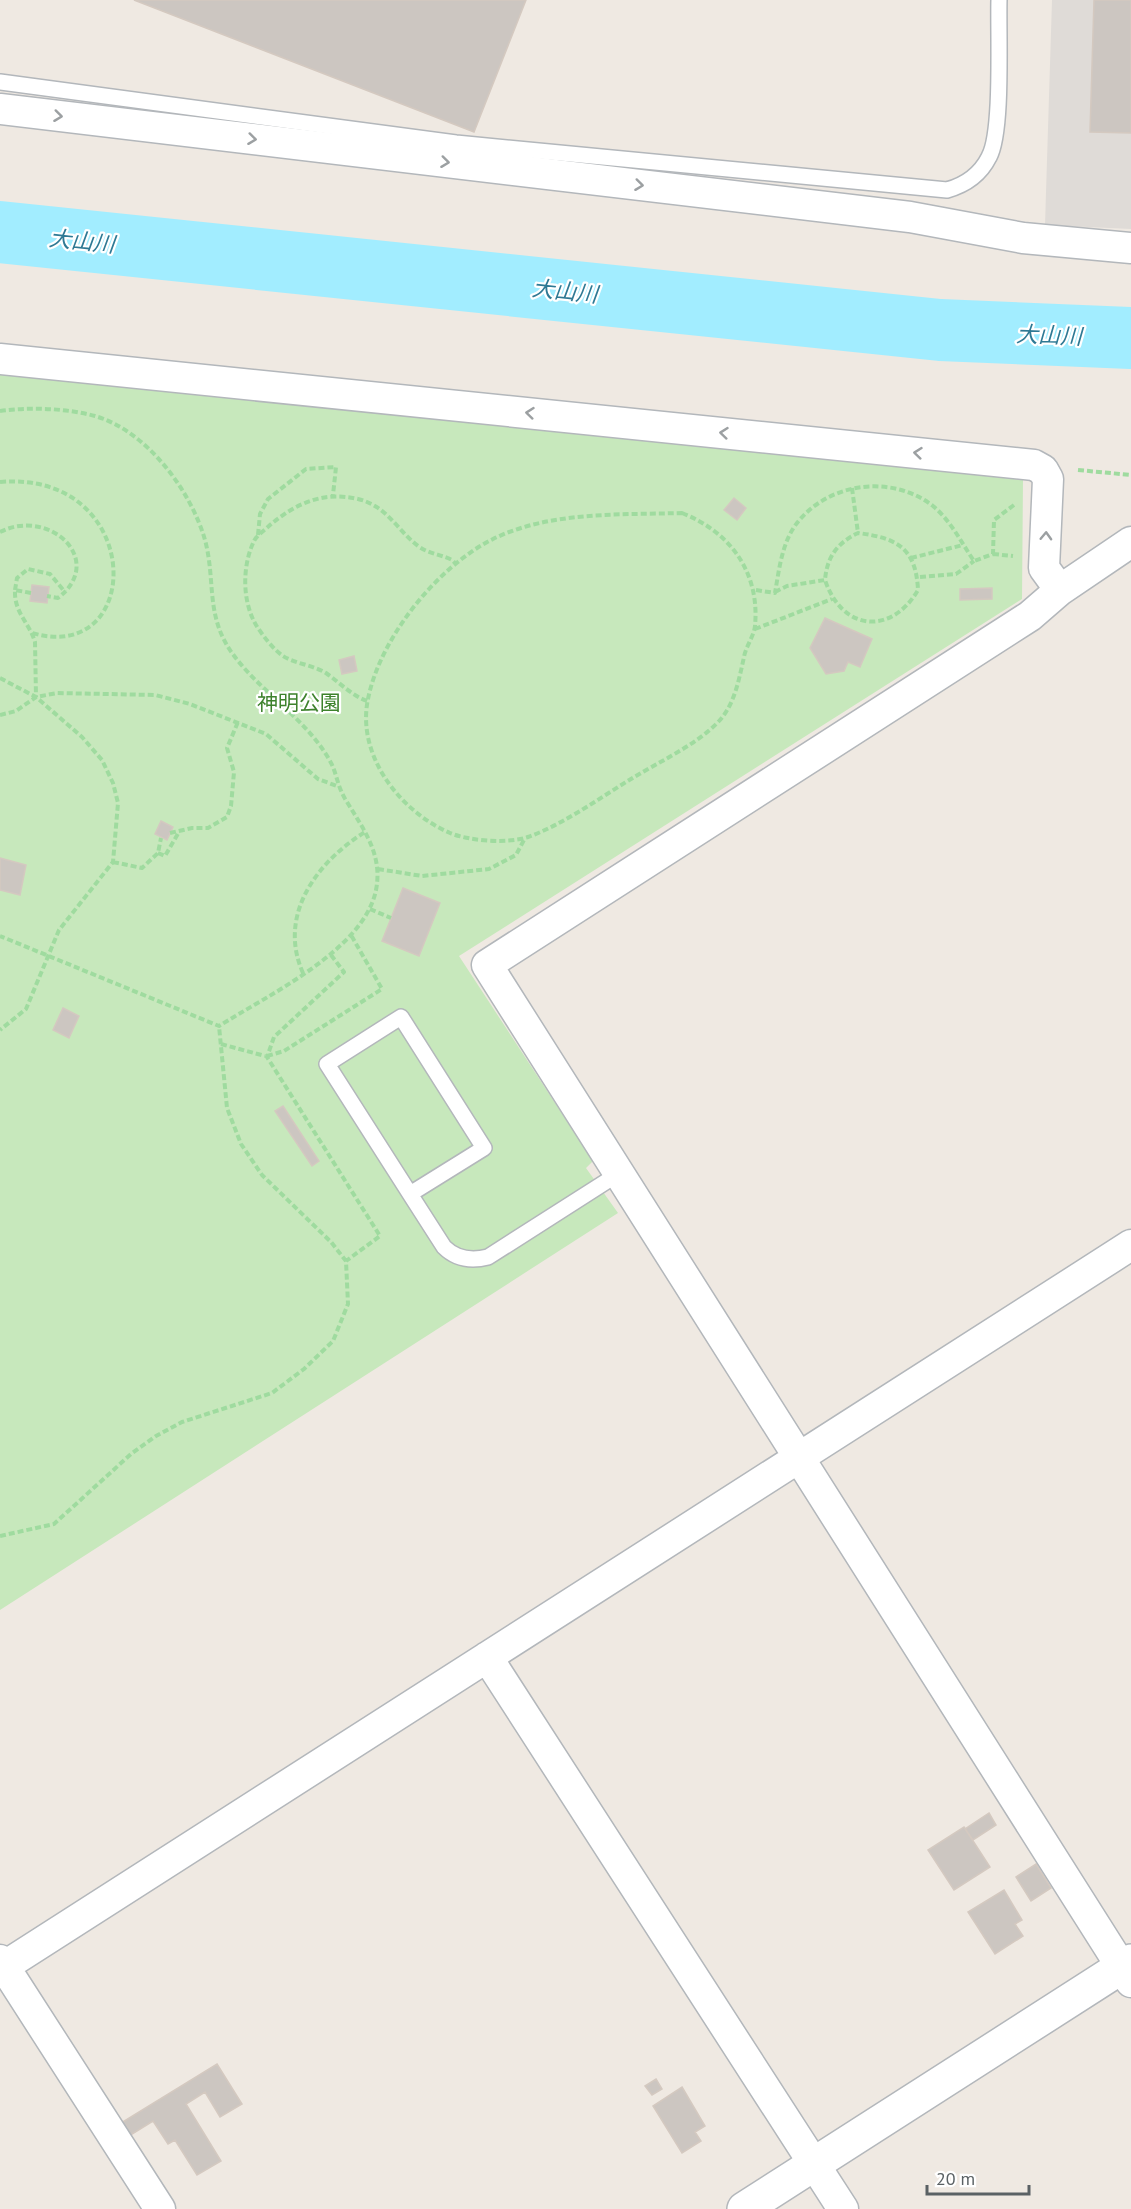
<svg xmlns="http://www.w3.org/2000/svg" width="1131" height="2209" font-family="'PT Sans','Noto Sans JP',sans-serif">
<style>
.industrial{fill:#dfdbd7}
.green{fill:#c7e8bc}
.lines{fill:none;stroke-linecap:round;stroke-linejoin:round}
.river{stroke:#a2edff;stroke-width:62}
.building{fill:#ccc6c1;stroke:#d4c9c0;stroke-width:1.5}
.service-casing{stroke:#b3b7bb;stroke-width:18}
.minor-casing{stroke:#b3b7bb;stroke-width:33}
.tertiary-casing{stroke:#b3b7bb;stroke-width:36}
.path{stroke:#9fdb9f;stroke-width:4;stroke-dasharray:6 3;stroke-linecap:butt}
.service{stroke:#fff;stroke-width:15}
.minor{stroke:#fff;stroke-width:30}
.tertiary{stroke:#fff;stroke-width:33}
.oneway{stroke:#9ca0a2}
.labels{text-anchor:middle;stroke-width:4.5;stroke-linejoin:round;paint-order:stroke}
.park-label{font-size:21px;fill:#3e822d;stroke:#fff}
.water-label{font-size:22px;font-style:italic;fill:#2e7994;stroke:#fff}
</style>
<rect width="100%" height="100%" fill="#efe9e2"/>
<path class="industrial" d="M 1052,0 L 1131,0 L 1131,229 L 1045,225 Z"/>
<path class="green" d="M 0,369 L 1023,480 L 1022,599 L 459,956 L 593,1161 L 586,1168 L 618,1213 L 0,1610 Z"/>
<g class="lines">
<path class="river" d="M 0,232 L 940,330 L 1131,338"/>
</g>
<path class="building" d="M 134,0 L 526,0 L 474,132 Z
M 1094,0 L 1131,0 L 1131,133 L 1090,132 Z
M 734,498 L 746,508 L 737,520 L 724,510 Z
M 32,585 L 49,587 L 47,603 L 30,601 Z
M 992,588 L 992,599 L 960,600 L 960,589 Z
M 825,618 L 872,639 L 860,667 L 848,662 L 844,671 L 826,674 L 810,648 Z
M 354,656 L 357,671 L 342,674 L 339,660 Z
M 161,821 L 173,827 L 167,840 L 155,834 Z
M 0,858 L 26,865 L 20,895 L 0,890 Z
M 403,888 L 440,903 L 419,956 L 382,941 Z
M 63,1008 L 79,1016 L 69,1038 L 53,1030 Z
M 283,1106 L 319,1161 L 312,1166 L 275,1111 Z
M 989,1813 L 996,1825 L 973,1840 L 965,1829 Z
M 964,1827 L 990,1867 L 954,1890 L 928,1850 Z
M 1036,1864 L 1051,1888 L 1031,1901 L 1016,1877 Z
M 1004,1890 L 1022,1920 L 1015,1924 L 1023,1936 L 995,1954 L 968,1912 Z
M 217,2064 L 242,2104 L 220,2117 L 205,2092 L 186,2104 L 221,2161 L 197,2175 L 175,2140 L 168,2144 L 153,2121 L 129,2136 L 121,2123 Z
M 656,2079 L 662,2089 L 652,2095 L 645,2086 Z
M 682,2087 L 705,2126 L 695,2132 L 701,2141 L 682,2153 L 653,2106 Z"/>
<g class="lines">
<defs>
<path id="service" d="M 0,82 L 456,143 L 947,190 C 965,185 980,175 989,157 C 1003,132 998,34 999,0
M 410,1194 L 484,1148 L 401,1017 L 327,1064 L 410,1194 L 444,1247 C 457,1260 472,1261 488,1257 L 618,1174"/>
<path id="minor" d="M 0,109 L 910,217 L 1023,238 L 1131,248
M 0,359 L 1034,465 L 1043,470 L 1048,479 L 1044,568 L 1060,590
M 1131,542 L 1060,590 L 1030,616 L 487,965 L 1131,1982
M 487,1657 L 843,2209
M 0,1960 L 160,2209
M 0,1969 L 1131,1245"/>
<path id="tertiary" d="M 744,2209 L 1131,1961"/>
</defs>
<use href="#service" class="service-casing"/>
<use href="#minor" class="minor-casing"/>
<use href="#tertiary" class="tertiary-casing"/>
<path class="path" d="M 0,411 C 30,407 65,408 95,416 C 147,431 191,491 205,540 C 216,581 205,615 232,653 C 260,692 306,718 330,761 C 337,773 337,787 347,802 C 364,830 383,855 376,890 C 364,950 268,995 219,1026 L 0,936
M 1078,470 L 1131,475
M 0,482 C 145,470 146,666 32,633
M 852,488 L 858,533
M 682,513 C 730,532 760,572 755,626 C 754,636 746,646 744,657 C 739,679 735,703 720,720 C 697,745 660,761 631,779 C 598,799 564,824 528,837 C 508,844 469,841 450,833 C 401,812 356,756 368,699 C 380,638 437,567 493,539 C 550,511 620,515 682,513 Z
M 0,532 C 49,507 107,560 58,598 L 47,596
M 258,535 L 260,514 L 268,499 L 306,469 L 336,467 L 333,495
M 993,554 L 1013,556
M 911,558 L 963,545
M 920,577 L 956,574 L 974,561
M 15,590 L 17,578 L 28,569 L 50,574 L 65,592
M 756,590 L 775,593 C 779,570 782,542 797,523 C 829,482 892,474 933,506 C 951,521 961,542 974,561 L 993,554 L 994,520 L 1014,505
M 775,592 L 787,586 L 825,580 C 827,557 837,543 858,533 C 897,538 916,548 918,590 C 891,636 842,631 825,580
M 31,593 L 15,590 C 14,613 29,622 35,642 L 36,697
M 755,629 L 832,599
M 0,678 L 36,697 L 82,737 L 102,760 L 113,783 L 118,803 L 113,862 L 59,930 L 26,1009 L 0,1030
M 367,701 C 351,695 340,683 326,673 C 313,665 296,664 283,656 C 273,649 263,636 256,625 C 242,601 242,566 254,541 C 257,535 265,530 270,525 C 296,503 324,491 358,499 C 387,506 397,530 418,546 C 429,554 440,554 452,560 L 455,563
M 0,715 L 16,711 L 36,697 L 57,693 L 155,695 L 190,704 L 266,734 L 318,779 L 337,786
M 170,833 L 192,828 L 208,828 L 227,817 L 231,806 L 234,772 L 227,748 L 238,722
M 158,853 L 165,856 L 179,832
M 113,862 L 142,868 L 158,853 L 161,838
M 378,869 L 422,876 L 489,869 L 516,855 L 525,838
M 370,909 L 391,918
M 331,955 L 344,972 L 274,1037 L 267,1057 L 380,1236 L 346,1261
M 303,973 C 277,915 317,862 365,832
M 221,1044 L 265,1056
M 267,1056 L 284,1051 L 382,989 L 351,935
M 0,1536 L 54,1524 L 131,1454 L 156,1436 L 182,1422 L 272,1393 L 304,1369 L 333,1341 L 348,1304 L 346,1261 L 331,1242 L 262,1175 L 241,1144 L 227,1108 L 219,1026"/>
<use href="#service" class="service"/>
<use href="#minor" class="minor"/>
<use href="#tertiary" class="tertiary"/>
</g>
<defs><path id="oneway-chevron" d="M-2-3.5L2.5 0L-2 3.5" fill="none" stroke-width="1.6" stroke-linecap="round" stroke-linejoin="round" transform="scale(1.5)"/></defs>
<g class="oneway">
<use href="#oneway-chevron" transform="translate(58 116) rotate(7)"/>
<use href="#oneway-chevron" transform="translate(252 139) rotate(7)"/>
<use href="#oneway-chevron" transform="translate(445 162) rotate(7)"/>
<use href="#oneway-chevron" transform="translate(639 185) rotate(7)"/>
<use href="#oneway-chevron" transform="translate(530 413) rotate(-174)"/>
<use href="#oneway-chevron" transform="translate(724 433) rotate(-174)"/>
<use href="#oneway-chevron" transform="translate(918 453) rotate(-174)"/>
<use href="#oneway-chevron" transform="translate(1046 536) rotate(-88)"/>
</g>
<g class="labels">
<g class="park-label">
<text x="299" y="710">神明公園</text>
</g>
<g class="water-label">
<text transform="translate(82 241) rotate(6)" y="8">大山川</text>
<text transform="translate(565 291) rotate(6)" y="8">大山川</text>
<text transform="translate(1049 335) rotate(2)" y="8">大山川</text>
</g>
</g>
<path d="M927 2185v9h102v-9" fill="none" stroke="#5a6164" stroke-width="3"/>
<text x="936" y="2185" font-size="18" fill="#5a6164" stroke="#ffffff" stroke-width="4.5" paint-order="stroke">20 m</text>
</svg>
